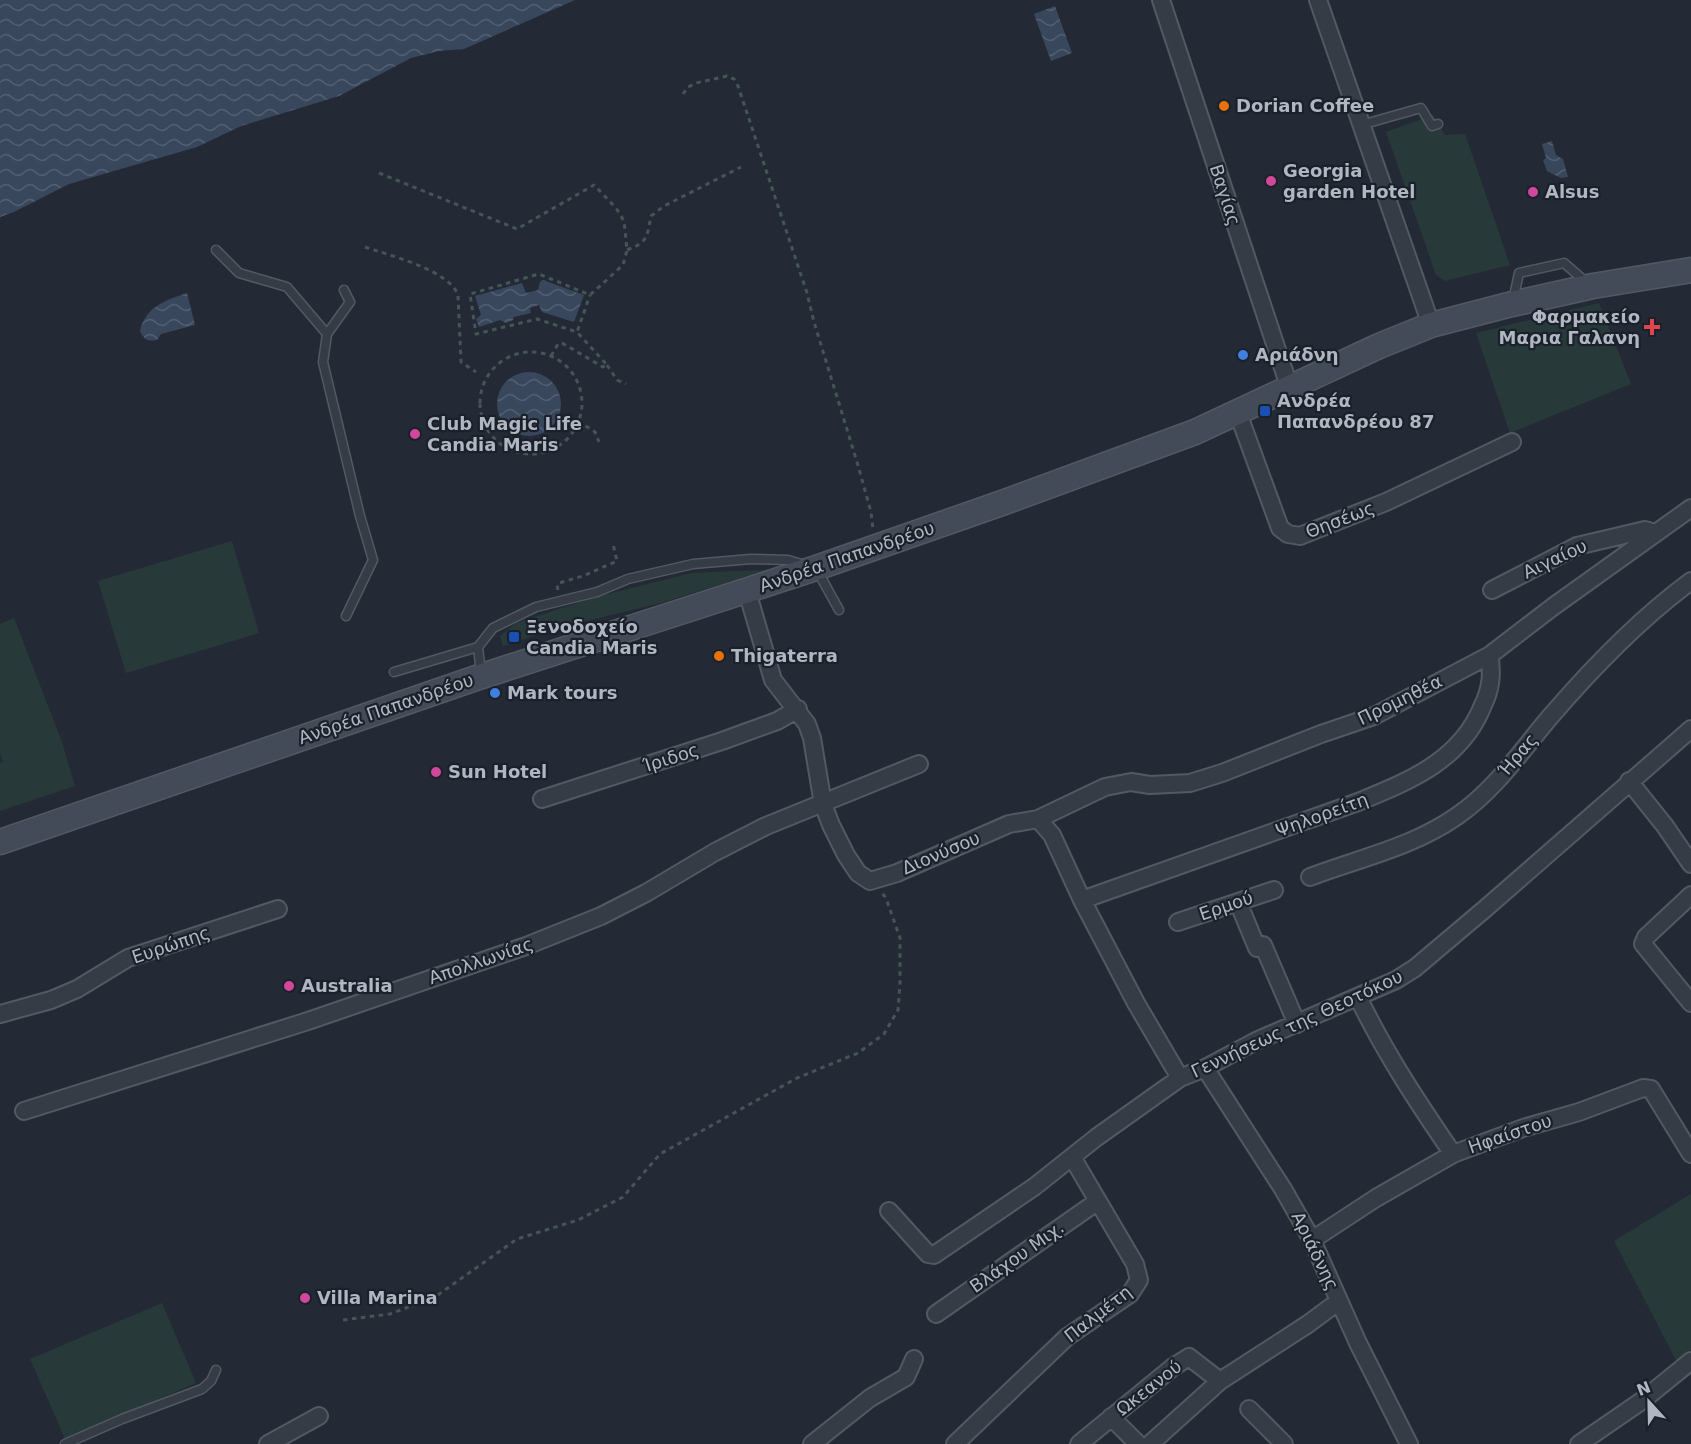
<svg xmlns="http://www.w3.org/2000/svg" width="1691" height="1444" font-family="'DejaVu Sans',sans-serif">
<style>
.green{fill:#28393a}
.water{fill:url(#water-waves)}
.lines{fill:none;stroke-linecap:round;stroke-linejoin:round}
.service-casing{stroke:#535963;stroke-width:11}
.minor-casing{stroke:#535963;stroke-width:20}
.secondary-casing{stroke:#535963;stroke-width:27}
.path{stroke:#465458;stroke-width:3;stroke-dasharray:4.5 4.5;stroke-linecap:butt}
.service{stroke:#363c46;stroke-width:8}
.minor{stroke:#363c46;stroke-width:16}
.secondary{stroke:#444b58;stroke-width:24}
.food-dot{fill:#e8710a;stroke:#1b212a;stroke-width:2}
.hotel-dot{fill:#d1479c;stroke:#1b212a;stroke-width:2}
.health-dot{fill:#e0444e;stroke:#1b212a;stroke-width:2}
.shop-dot{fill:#3f7fe0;stroke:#1b212a;stroke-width:2}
.transit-dot{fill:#1a4fb4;stroke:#1b212a;stroke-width:2}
.labels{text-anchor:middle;stroke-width:4.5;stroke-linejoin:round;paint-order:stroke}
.poi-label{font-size:18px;font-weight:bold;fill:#b0b6c2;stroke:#1b212a;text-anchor:start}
.street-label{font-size:18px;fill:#b0b6c2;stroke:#1b212a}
</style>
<defs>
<pattern id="water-waves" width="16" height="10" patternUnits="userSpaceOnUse" patternTransform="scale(1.5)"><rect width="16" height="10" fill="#39475d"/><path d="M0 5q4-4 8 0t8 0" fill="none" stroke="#535f73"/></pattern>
</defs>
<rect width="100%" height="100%" fill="#232a35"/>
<path class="green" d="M 1433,115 L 1445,135 L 1465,134 L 1510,265 L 1445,281 L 1436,275 L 1386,132 Z
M 1599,303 L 1631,384 L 1510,433 L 1476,333 Z
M 232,541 L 259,633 L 126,673 L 98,581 Z
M 766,570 L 661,603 L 558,628 L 503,646 L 500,636 L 516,623 L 596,597 L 691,573 Z
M 14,618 L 62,742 L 75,786 L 0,811 L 0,763 L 3,762 L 0,754 L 0,624 Z
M 1691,1194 L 1691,1350 L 1677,1362 L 1614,1241 Z
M 162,1303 L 196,1383 L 65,1439 L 30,1359 Z"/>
<path class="water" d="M 0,0 L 575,0 L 464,49 L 439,51 L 411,58 L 339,96 L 241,126 L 197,147 L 69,184 L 14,212 L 0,217 Z
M 1055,6 L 1072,53 L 1051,61 L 1034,14 Z
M 1552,141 L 1556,155 L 1563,159 L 1568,177 L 1561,178 L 1547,171 L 1543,160 L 1546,158 L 1542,144 Z
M 543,280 L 584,295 L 574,322 L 542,312 L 539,305 L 530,308 L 531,313 L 514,317 L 513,320 L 506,323 L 500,320 L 479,327 L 476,319 L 481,315 L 475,296 L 522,283 L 526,293 L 538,290 L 540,282 Z
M 187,293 L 195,325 L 161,334 L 157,340 C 147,342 144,339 140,331 C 145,307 166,300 187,293 Z
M497 404a32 32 0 1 1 64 0a32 32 0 1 1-64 0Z"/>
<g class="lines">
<defs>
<path id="service" d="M 1361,125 L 1421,108 L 1432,126 L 1438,124
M 216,250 L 239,273 L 287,287 L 327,334
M 344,290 L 350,302 L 327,334 L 323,362 L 360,516 L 373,560 L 346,616
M 1513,301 L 1519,273 L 1564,263 L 1586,282
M 817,570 L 839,610
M 394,672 L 478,647
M 481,673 L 478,647 L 493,628 L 536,607 L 597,592 L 628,579 L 693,564 L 751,559 L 788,560 L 805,565
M 65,1444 L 122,1419 L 202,1389 L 211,1381 L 216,1370"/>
<path id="minor" d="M 1161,0 L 1290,389
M 1318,0 L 1431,325
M 1238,413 L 1280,528 L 1288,534 L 1300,536 L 1386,502 L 1512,442
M 1492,590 L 1577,546 L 1645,530 L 1655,533
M 747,591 L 773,680 L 807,724 L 812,738 L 823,804 L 831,825 L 846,855 L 858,873 L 870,881 L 897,873 L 1009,824 L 1038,819 L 1052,835 L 1082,900 L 1136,1003 L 1180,1078
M 1629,781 L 1665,826 L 1691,864
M 542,799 L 722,741 L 777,721 L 798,709
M 1038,819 L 1105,787 L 1131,782 L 1150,785 L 1190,783 L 1222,773 L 1321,734 L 1374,716 L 1490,655 L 1554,606 L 1691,508
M 1310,877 C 1360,858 1413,847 1457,816 C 1494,791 1522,750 1550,717 C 1593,667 1638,620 1691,581
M 1691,895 L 1646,937 L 1643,944 L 1691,1003
M 1082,900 L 1358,802 C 1409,781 1461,761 1483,705 C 1486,699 1489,691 1490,683 C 1492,674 1490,664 1490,655
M 1238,902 L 1257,948 L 1263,945 L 1297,1024
M 1178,922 L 1274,890
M 1358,997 C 1385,1053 1418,1103 1453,1154
M 0,1014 L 51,1000 L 77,989 L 128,958 L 278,909
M 1205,1068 L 1283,1189 L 1312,1240 L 1358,1343 L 1409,1444
M 24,1111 L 308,1021 L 526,946 L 601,916 L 646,893 L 715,852 L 766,826 L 919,764
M 889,1211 L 928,1254 L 934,1255 L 1034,1187 L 1097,1137 L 1180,1078 L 1205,1068 L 1256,1041 L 1396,980 L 1415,968 L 1486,908 L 1691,729
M 1312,1240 L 1376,1198 L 1453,1154 L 1523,1128 L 1579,1112 L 1643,1088 L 1651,1089 L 1691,1154
M 936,1314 L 1098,1201
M 1249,1409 L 1284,1444
M 1111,1417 L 1138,1444
M 268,1444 L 319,1416
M 812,1444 L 870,1398 L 906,1377 L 914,1359
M 955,1444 L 1067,1337 L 1130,1294 L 1139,1280 L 1135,1264 L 1072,1157
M 1079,1444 L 1173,1367 L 1189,1357 L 1220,1381 L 1308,1324 L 1339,1301
M 1150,1444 L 1220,1381
M 1579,1444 L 1643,1400 L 1691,1361"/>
<path id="secondary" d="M 0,842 L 482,676 L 816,568 L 1002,503 L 1195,432 L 1379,346 L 1431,325 L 1512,304 L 1593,286 L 1691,270"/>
</defs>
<use href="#service" class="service-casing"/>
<use href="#minor" class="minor-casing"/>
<use href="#secondary" class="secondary-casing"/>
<path class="path" d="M 683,94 L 688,87 L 696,83 L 727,76 L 734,79 L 738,86 L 807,293 L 814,322 L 857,462 L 871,512 L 873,529
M 379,173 L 517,229 L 594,185 L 616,208 L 624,221 L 627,250 L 623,265 L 590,295 L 539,274 L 470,294 L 476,334 L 537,319 L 577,332 L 590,295
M 365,247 C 388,255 449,270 458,295 L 461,362 L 476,372
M 627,250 C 648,242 647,237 651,216 L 664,206 L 741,167
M480 403a51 51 0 1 1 102 0a51 51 0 1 1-102 0Z
M 551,356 L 558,344 L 562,343 L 603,367 L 607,365 L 577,332
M 607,365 L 617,380 L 626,384
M 578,421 L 595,432 L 599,442
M 558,590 L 557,585 L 559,583 L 583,576 L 617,561 L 613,544
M 343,1320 L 390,1314 L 435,1297 L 517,1239 L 578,1220 L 623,1197 L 660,1154 L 797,1078 L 858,1053 L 884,1034 L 898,1010 L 900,983 L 900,938 L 886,898 L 882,893"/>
<use href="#service" class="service"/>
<use href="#minor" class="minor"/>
<use href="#secondary" class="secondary"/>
</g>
<g class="food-dot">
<circle cx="1224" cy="106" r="6"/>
<circle cx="719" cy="656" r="6"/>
</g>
<g class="hotel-dot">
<circle cx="1271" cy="181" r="6"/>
<circle cx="1533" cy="192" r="6"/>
<circle cx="415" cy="434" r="6"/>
<circle cx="436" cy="772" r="6"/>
<circle cx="289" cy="986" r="6"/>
<circle cx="305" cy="1298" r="6"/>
</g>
<path class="health-dot" d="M1649 318h6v6h6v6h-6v6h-6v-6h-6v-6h6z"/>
<g class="shop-dot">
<circle cx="1243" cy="355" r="6"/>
<circle cx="495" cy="693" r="6"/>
</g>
<g class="transit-dot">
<rect x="1259" y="405" width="12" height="12" rx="3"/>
<rect x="508" y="631" width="12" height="12" rx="3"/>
</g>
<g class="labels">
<g class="poi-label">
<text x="1236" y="112">Dorian Coffee</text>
<text x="1283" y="177">Georgia<tspan x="1283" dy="21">garden Hotel</tspan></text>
<text x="1545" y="198">Alsus</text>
<text x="1640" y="323" text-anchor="end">Φαρμακείο<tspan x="1640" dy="21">Μαρια Γαλανη</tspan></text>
<text x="1255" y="361">Αριάδνη</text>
<text x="1277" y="407">Ανδρέα<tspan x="1277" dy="21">Παπανδρέου 87</tspan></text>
<text x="427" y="430">Club Magic Life<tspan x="427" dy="21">Candia Maris</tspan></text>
<text x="526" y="633">Ξενοδοχείο<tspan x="526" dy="21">Candia Maris</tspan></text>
<text x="731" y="662">Thigaterra</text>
<text x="507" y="699">Mark tours</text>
<text x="448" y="778">Sun Hotel</text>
<text x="301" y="992">Australia</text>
<text x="317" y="1304">Villa Marina</text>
</g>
<g class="street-label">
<text transform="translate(1225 195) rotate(72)" y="6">Βαγίας</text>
<text transform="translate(1340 520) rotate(-21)" y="6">Θησέως</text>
<text transform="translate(847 557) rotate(-19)" y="6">Ανδρέα Παπανδρέου</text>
<text transform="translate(1555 559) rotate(-25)" y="6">Αιγαίου</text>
<text transform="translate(1400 700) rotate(-26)" y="6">Προμηθέα</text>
<text transform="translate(386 709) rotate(-19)" y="6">Ανδρέα Παπανδρέου</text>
<text transform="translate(1518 755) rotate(-50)" y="6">Ήρας</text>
<text transform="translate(671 758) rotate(-18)" y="6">Ίριδος</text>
<text transform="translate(1322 815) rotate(-20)" y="6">Ψηλορείτη</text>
<text transform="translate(941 853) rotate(-23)" y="6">Διονύσου</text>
<text transform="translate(1226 906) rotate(-19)" y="6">Ερμού</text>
<text transform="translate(171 945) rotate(-19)" y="6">Ευρώπης</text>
<text transform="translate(481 961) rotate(-19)" y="6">Απολλωνίας</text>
<text transform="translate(1297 1024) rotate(-25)" y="6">Γεννήσεως της Θεοτόκου</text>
<text transform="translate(1510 1134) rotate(-19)" y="6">Ηφαίστου</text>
<text transform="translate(1315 1251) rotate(64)" y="6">Αριάδνης</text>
<text transform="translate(1017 1257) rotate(-35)" y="6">Βλάχου Μιχ.</text>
<text transform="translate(1098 1314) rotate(-38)" y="6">Παλμέτη</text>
<text transform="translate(1149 1388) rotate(-38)" y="6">Ωκεανού</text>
</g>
</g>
<g transform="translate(1649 1402) rotate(338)" stroke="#1b212a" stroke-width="4.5" paint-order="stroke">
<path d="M0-4.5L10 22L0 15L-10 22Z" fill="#b0b6c2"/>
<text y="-9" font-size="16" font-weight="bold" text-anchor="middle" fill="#b0b6c2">N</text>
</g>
</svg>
